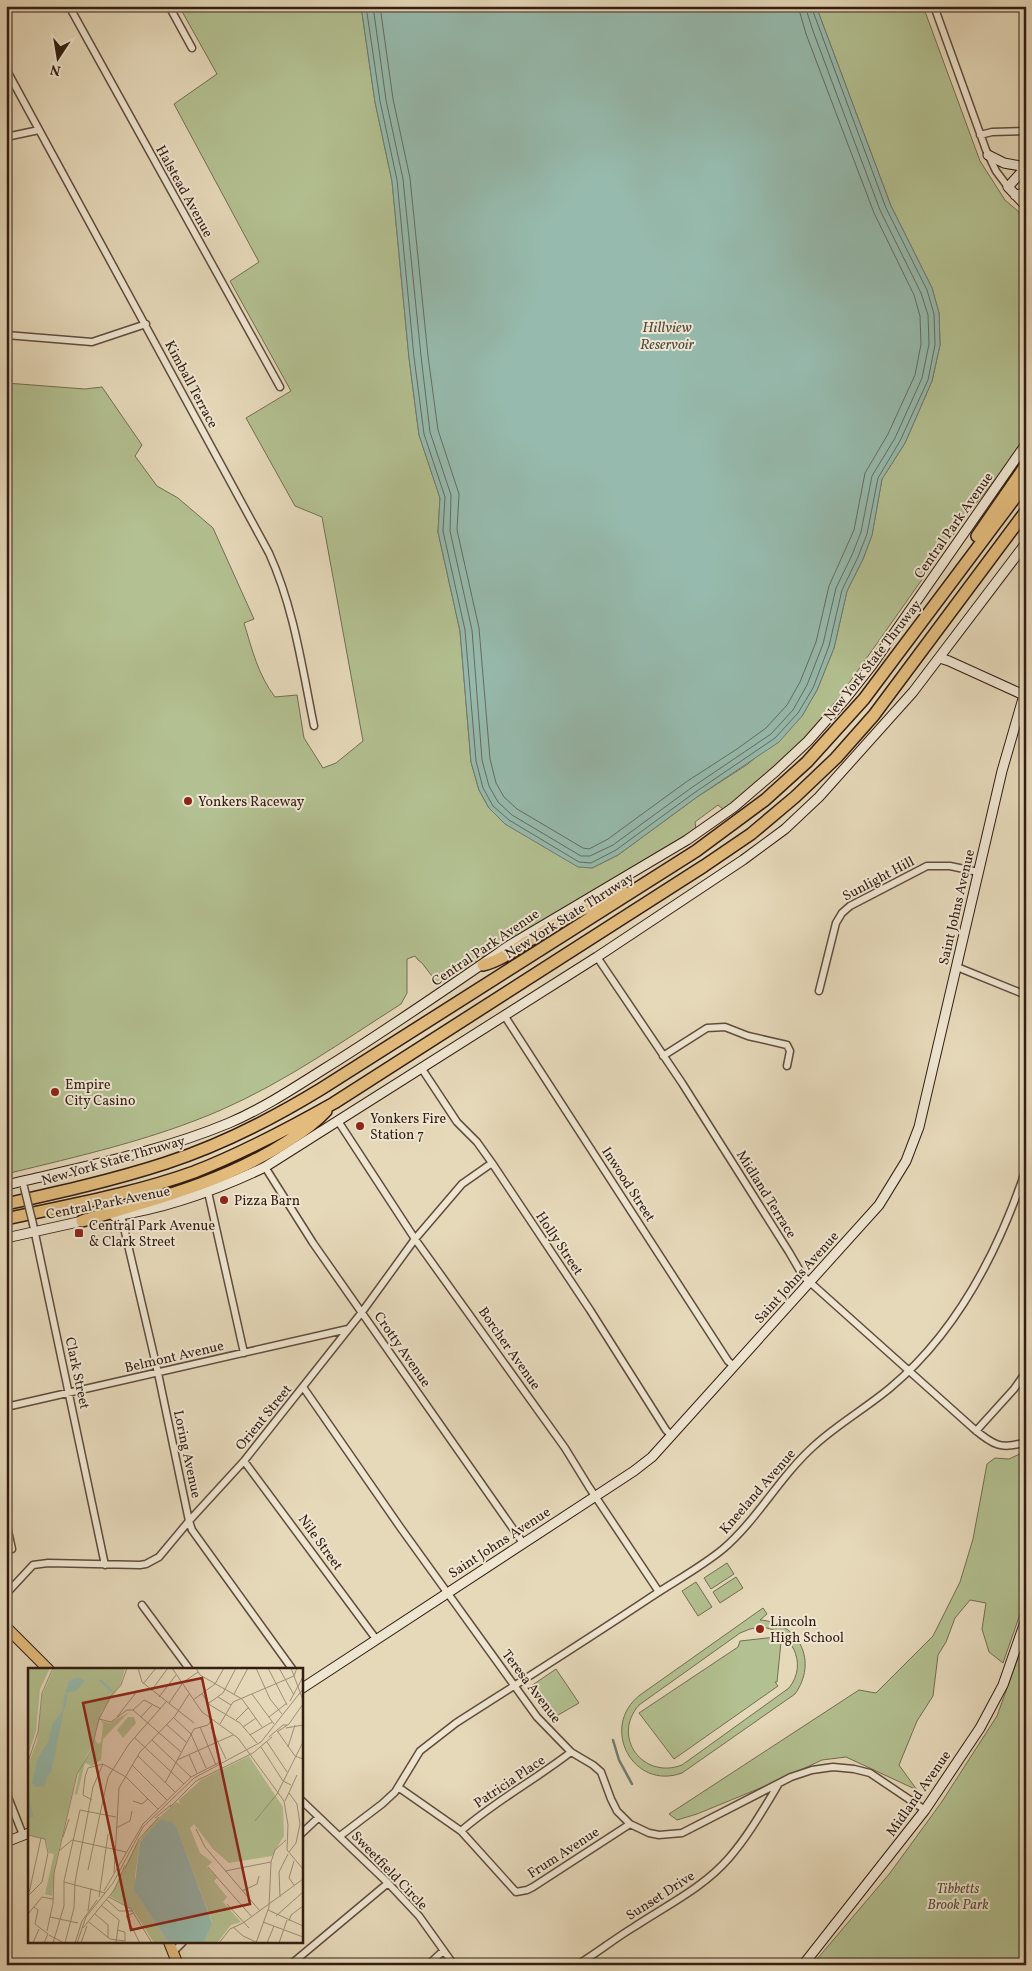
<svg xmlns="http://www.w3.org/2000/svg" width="1032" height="1971" font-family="Vollkorn,serif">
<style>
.green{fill:#b3c091;stroke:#736e52;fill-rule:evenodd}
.water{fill:#96baad;stroke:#6e7b6f}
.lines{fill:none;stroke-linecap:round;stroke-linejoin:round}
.shore{stroke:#646c60;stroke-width:1}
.stream{stroke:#6e7b6f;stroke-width:2.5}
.street-casing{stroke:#604c3d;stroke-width:9}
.secondary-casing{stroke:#331d13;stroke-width:11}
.primary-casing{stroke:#331d13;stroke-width:12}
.highway-casing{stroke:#331d13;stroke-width:14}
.street{stroke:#efe6d2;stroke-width:6}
.secondary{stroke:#efe6d2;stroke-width:9}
.primary{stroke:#e3bc7d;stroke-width:10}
.highway{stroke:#e3bc7d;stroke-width:11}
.street-bridge-casing{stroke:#604c3d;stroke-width:9;stroke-linecap:butt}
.street-bridge{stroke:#efe6d2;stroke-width:6}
.poi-dot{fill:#8f2418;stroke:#efe6d2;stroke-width:2}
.labels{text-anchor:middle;stroke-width:4;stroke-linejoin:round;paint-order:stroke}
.street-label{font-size:14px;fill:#331d13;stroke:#efe6d2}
.poi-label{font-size:14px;fill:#331d13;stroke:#efe6d2;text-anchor:start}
.park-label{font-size:14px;font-style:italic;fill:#594e39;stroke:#efe6d2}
.water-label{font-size:15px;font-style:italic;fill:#514c41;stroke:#efe6d2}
.inset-river{fill:none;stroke:#96baad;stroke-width:2.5}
.inset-road{fill:none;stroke:#9e8e77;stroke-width:1}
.view{fill:#8f2418;fill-opacity:0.15;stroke:#8f2418;stroke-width:2.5}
.inset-edge{fill:none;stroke:#331d13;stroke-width:2.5}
</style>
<rect width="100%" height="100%" fill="#e6d9ba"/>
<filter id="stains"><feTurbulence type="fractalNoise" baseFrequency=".004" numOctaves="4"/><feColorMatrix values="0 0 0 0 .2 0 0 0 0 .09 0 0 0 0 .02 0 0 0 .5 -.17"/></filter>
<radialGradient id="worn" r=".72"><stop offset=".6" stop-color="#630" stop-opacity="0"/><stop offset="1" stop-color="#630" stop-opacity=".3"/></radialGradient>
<path class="green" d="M 179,6 L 361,6 L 375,102 L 392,181 L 409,358 L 419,435 L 440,498 L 438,532 L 460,631 L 471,762 L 479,790 L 489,808 L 592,868 L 618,855 L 697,797 L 748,764 L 802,716 L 817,690 L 834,648 L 847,591 L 863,559 L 872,535 L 882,479 L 905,443 L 932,381 L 940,345 L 939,313 L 932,288 L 891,206 L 816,6 L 923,6 L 980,161 L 1005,200 L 1026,218 L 1026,440 L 968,514 L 840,696 L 807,737 L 724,810 L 718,805 L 695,822 L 696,829 L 438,984 L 422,963 L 418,960 L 415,956 L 407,959 L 407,993 L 401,1004 C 343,1041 285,1082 221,1110 C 152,1140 79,1156 6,1174 L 6,383 L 85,389 L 102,387 L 142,445 L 135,456 L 157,486 L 178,498 L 213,528 L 254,619 L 244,623 C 252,649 258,675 275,697 L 297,695 L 304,738 L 323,768 L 336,763 L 363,741 L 322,517 L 295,506 L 246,418 L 291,391 L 230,281 L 259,262 L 174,104 L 217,74 Z
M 1026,1451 L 1026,1597 L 1003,1663 L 989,1652 L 982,1629 L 986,1603 L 970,1600 L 955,1618 L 946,1642 L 938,1655 L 933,1696 L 917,1721 L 899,1765 L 917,1790 L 846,1757 L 822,1760 L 775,1782 L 697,1814 L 677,1820 L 669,1814 L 859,1690 L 876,1693 L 933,1636 L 960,1582 L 973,1539 L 987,1464 L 995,1458 L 1009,1459 Z
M 727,1563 L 734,1574 L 711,1589 L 704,1578 Z
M 736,1577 L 743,1588 L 720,1603 L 713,1592 Z
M 696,1582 L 712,1607 L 698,1616 L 682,1591 Z
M 763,1608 L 767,1614 L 760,1620 C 800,1623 818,1662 795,1694 L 682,1773 C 633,1791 599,1727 640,1695 ZM 761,1627 C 791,1630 809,1663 789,1688 L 682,1765 C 643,1780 611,1737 639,1705 L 740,1633 L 750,1629 Z
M 1026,1636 L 1026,1965 L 812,1965 L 890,1873 L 941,1803 L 997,1716 Z
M 776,1637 L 781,1642 L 777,1682 L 775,1682 L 778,1686 L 674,1759 L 639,1713 L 738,1647 L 740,1641 Z
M 556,1669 L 579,1703 L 553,1718 L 531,1686 Z"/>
<path class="water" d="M 361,6 L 816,6 L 891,206 L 932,288 L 939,313 L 940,345 L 932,381 L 905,443 L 882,479 L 872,535 L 863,559 L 847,591 L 834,648 L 817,690 L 802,716 L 779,742 L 697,797 L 618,855 L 592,868 L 578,867 L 505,824 L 489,808 L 479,790 L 471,762 L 460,631 L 438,532 L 440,498 L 419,435 L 409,358 L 392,181 L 375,102 Z"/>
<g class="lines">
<path class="shore" d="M 366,6 L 380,101 L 397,180 L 414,357 L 424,434 L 445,497 L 443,531 L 465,630 L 476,761 L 483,788 L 493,806 L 509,820 L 579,862 L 591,863 L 616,850 L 694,793 L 775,738 L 798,713 L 813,688 L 829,646 L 842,590 L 858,557 L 867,534 L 878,478 L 900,441 L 928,380 L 935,345 L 934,314 L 927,290 L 886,208 L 811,6
M 373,6 L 386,100 L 403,179 L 421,356 L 430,432 L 451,495 L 450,531 L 472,630 L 482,760 L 489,786 L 498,802 L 512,815 L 581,856 L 590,856 L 613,845 L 691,788 L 771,734 L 793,710 L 807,685 L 823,644 L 836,588 L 852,555 L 861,532 L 872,476 L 895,438 L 922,378 L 929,344 L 928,315 L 921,293 L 880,210 L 813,31 L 805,6
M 380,6 L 393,99 L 410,178 L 428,356 L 438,430 L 459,494 L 457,530 L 479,628 L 490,759 L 496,783 L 504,797 L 517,809 L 583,848 L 589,849 L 608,839 L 686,782 L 737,749 L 766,728 L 787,705 L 800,682 L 816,642 L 829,586 L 854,530 L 865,473 L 888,434 L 915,375 L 921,344 L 920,316 L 914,295 L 874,213 L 806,34 L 798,6"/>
<path class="stream" d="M 613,1740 L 619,1760 L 632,1784"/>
<defs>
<path id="street" d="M 69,6 L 280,387
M 169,6 L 192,48
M 934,6 L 986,150 L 996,171 L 1008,187
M 6,69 L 269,553 C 294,608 302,667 314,726
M 980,135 L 992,132 L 1026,131
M 6,137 L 39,130
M 6,233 L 7,234
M 6,335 L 92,342 L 146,324
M 597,957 L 682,1083 L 789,1252 L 803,1276 L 974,1429 C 993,1445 1001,1450 1026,1442
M 957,967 L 1026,995
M 819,991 L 836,923 L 842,913 L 850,906 L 927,866 L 950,866 L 978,872
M 504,1015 L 728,1361 L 734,1366
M 663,1056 L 707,1028 L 725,1027 L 748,1036 L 787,1045 L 790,1051 L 787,1066
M 422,1069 L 457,1122 L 477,1142 L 492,1163 L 590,1310 L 666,1430 L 672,1436
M 338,1121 L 415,1239 L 565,1448 L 589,1487 L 659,1592
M 265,1167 L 313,1243 L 523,1543
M 208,1192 L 244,1353
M 121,1215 L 158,1373 L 189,1521 L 192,1530 L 293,1670
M 33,1224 L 105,1565
M 303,1387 L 400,1527 L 537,1717 L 571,1752 L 593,1765 L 601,1772 L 611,1799 L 617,1811 L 630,1824 L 649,1833 L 659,1835 L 682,1833 L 791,1777 L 812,1770 L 833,1767 L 854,1769 L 870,1773 L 925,1810
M 6,1407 L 348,1329
M 976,1431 L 1014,1389 L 1026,1372
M 244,1461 L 376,1639
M 6,1522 L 12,1549
M 6,1594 L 33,1565 L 48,1563 L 140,1565 L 146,1564 L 159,1557 L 189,1521 L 244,1461 L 362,1312 L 415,1239 L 462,1184 L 492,1163
M 142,1605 L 190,1670
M 398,1787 L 461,1831 L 516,1892 L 527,1890 L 533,1887 L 630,1824
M 6,1792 L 23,1835
M 301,1800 L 388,1883 L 419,1916 L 454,1965
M 461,1831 C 495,1801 535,1780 571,1752
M 301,1834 L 319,1817
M 340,1836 L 382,1804 L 395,1792 L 420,1751 L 456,1723 C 520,1682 585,1641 648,1599 C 673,1582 700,1568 723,1549 C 758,1519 780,1476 815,1445 C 838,1424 866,1408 890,1388 C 956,1333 999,1250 1026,1169
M 173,1952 L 183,1942
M 165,1965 L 176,1960
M 290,1965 L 388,1883
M 428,1965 L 443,1951
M 577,1965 C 597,1953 614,1939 634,1927 C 667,1905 703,1888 729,1858 C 748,1836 763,1810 778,1785"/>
<path id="secondary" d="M 988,155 L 1004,163 L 1026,167
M 1026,167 L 1008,187 L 1026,206
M 1015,195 L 1026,193
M 940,658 L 949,661 L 1026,696
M 6,1185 C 81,1167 157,1153 229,1123 C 262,1109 294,1088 324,1069 C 387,1030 449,987 510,945 L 687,840 L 734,807 L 776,771 L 808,741 L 846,698 L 872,665 L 1026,444
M 114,1216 C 168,1208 217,1190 265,1167 L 597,957 L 743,860 L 785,829 L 819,797 L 913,692 L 1026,543
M 6,1238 L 87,1220
M 301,1689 L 634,1471 L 652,1457 L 879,1205 L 906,1161 L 919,1127 L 1002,771 L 1024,695
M 6,1842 L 29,1833
M 803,1965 L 925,1810 L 980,1728 L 1003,1685 L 1026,1619"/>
<path id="primary" d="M 6,1627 L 49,1670
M 169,1942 L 178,1965"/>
<path id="highway" d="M 977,536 L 1026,465
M 483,965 C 499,961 513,951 527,942 C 558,923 592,900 627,893
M 6,1204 C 60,1192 114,1180 166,1163 C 221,1145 272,1119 321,1089 L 696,851 L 765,800 L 807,762 L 864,699 L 1026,483
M 6,1219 C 69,1205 133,1194 194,1172 C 243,1153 288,1129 334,1103 L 704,866 L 751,834 L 795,797 L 836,758 L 874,715 L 1026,511
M 82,1221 C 153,1200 225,1182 288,1141 C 302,1132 315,1123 326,1111"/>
</defs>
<use href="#street" class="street-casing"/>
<use href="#secondary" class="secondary-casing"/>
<use href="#primary" class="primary-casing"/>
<use href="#highway" class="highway-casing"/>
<use href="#street" class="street"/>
<use href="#secondary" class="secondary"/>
<use href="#primary" class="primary"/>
<use href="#highway" class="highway"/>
<defs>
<path id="street-bridge" d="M 24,1187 L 33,1224"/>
</defs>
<use href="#street-bridge" class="street-bridge-casing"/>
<use href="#street-bridge" class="street-bridge"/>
</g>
<g class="poi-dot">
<circle cx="188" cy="801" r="5"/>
<circle cx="55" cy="1092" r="5"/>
<circle cx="360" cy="1126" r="5"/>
<circle cx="224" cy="1200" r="5"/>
<rect x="74" y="1228" width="10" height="10" rx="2.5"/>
<circle cx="760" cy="1629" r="5"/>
</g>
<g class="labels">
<g class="street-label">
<text transform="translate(185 191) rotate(61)" y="5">Halstead Avenue</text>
<text transform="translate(192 384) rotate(62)" y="5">Kimball Terrace</text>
<text transform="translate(953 525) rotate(-55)" y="5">Central Park Avenue</text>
<text transform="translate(872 660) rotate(-52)" y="5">New York State Thruway</text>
<text transform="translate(878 878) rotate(-28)" y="5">Sunlight Hill</text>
<text transform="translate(956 907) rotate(-77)" y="5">Saint Johns Avenue</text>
<text transform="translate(569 915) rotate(-32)" y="5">New York State Thruway</text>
<text transform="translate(485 947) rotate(-34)" y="5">Central Park Avenue</text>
<text transform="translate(113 1160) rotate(-16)" y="5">New York State Thruway</text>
<text transform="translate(629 1184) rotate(57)" y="5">Inwood Street</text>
<text transform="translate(767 1194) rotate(58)" y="5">Midland Terrace</text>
<text transform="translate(108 1202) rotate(-11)" y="5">Central Park Avenue</text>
<text transform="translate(560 1243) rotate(56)" y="5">Holly Street</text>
<text transform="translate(796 1277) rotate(-48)" y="5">Saint Johns Avenue</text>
<text transform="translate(510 1348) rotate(55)" y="5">Borcher Avenue</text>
<text transform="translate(403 1349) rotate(55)" y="5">Crotty Avenue</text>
<text transform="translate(174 1356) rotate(-13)" y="5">Belmont Avenue</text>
<text transform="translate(78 1373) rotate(78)" y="5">Clark Street</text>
<text transform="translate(263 1417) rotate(-51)" y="5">Orient Street</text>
<text transform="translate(188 1454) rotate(78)" y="5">Loring Avenue</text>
<text transform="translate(757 1491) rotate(-49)" y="5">Kneeland Avenue</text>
<text transform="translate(321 1542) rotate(54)" y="5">Nile Street</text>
<text transform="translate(499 1542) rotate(-33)" y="5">Saint Johns Avenue</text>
<text transform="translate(532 1686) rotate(53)" y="5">Teresa Avenue</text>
<text transform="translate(509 1781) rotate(-34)" y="5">Patricia Place</text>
<text transform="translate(918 1793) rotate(-55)" y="5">Midland Avenue</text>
<text transform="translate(563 1852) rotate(-33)" y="5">Frum Avenue</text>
<text transform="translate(390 1870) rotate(46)" y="5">Sweetfield Circle</text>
<text transform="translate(660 1895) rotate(-33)" y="5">Sunset Drive</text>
</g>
<g class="poi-label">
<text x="198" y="806">Yonkers Raceway</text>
<text x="65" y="1089">Empire<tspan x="65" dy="16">City Casino</tspan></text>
<text x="370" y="1123">Yonkers Fire<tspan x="370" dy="16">Station 7</tspan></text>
<text x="234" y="1205">Pizza Barn</text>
<text x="89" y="1230">Central Park Avenue<tspan x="89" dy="16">&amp; Clark Street</tspan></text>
<text x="770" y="1626">Lincoln<tspan x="770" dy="16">High School</tspan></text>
</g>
<g class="park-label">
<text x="958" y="1893">Tibbetts<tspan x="958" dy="16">Brook Park</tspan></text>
</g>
<g class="water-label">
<text x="667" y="332">Hillview<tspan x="667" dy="17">Reservoir</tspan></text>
</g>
</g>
<g transform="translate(28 1668)">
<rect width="275" height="275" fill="#e6d9ba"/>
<path d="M 0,0 L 22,0 L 12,21 L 8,63 L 0,87 ZM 26,0 L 97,0 L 93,16 L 74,43 L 63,80 L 48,108 L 27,198 L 24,228 L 17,226 L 26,186 L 21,185 L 18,172 L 0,167 L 0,97 L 9,73 L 14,27 ZM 101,44 L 75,71 L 73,92 L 64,98 L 57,95 L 49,127 L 47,126 L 52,100 L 63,85 L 66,70 L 70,76 L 73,74 L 75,56 L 73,53 L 82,55 ZM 100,49 L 106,49 L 108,55 L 95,70 L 89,62 ZM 221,88 L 255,139 L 256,168 L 244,188 L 201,195 L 185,181 L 166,156 L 162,160 L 172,185 L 184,194 L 179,199 L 189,210 L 186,213 L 199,229 L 195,234 L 213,254 L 203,257 L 189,275 L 176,275 L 184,254 L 149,160 L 134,151 L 112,174 L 107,208 L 108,226 L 141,275 L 126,275 L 105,242 L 82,228 L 108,177 L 122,158 L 148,134 L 152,136 L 151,132 L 173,112 Z" fill="#b3c091"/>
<path d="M 50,9 L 56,12 L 55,15 L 48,23 L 37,25 L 41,13 ZM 36,41 L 23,105 L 19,108 L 17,118 L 7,119 L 4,114 L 10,90 L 20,74 L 24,56 ZM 133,151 L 144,154 L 149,160 L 184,255 L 176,275 L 141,275 L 106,223 L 112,174 Z" fill="#96baad"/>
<path class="inset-river" d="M 72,12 L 84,23M 36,41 L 38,26M 0,132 L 4,148 L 0,148"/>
<path class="inset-road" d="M 110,0 L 114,14 L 166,55M 144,0 L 174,44 L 210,70 L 256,133 L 260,157 L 259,182 L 275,201M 168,0 L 172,7 L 214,31 L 234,59M 228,0 L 242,31 L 254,46M 240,0 L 259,37M 251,0 L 266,27M 263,0 L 275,32M 154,15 L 170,4M 115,16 L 128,0M 123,23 L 140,0M 174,26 L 182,37 L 212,55 L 229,75M 206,26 L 220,0M 224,26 L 246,56M 131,29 L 148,7M 190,29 L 203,37M 165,32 L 187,16 L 196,0M 262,33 L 275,9M 141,35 L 154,16M 181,35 L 195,25 L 208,0M 105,42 L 116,32 L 133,41M 89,49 L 110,22M 113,49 L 124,37M 241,49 L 259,35M 146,50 L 163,66 L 178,100M 71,51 L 83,54 L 99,42 L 105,42 L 153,84M 208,52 L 221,39M 192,56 L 205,34 L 266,8 L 269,0M 139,57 L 158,74M 172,59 L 188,97M 183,59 L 198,91M 215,59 L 228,50M 258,60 L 275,57M 249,64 L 261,56 L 275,36M 250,64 L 267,88 L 275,91M 222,67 L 244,54M 241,69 L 255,57 L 259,57M 107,70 L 156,116M 124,72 L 163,109M 239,74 L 259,104M 233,79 L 255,113 L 263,117M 260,79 L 267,57M 161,87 L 169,105M 110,88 L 147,124M 149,92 L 205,67M 0,94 L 10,64 L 14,25 L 25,0M 75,96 L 98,109 L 130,141M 104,97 L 139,132M 137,115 L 166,61 L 180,57 L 184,51M 64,132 L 55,127 L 57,109 L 60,100 L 75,96M 105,133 L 114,136 L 120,131M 257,133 L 269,107M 142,139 L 168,113 L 225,85 L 244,69M 127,150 L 143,137M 227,153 L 249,126 L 275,74M 88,160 L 102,153 L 104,143M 168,161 L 177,179 L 232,243M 0,167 L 17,171 L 20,185 L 14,214 L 1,227M 35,169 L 41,151M 31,183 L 44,172 L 98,184M 261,184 L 268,175 L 272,156 L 269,136 L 261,125M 266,193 L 261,210 L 266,217M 180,199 L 224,249M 97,201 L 111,171 L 131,149M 60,202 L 80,109 L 101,76 L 138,34M 197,203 L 243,194M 86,205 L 91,120 L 112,84 L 147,48 L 161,26M 36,214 L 77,225M 87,221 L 97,197M 76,223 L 115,156 L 163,109 L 192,94M 214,223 L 229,216 L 231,208M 1,225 L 13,170M 71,229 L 80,166M 81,229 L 103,241 L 124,275M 252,229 L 251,204 L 260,186M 78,231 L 91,243 L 105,243M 199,236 L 221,260M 73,237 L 91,252M 6,239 L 10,242 L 7,256 L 20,266 L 16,275M 240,242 L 275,258M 60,243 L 63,220M 68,244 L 88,220M 106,245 L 98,248 L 112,275M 0,246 L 14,229 L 25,231M 67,246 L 80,257 L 80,270M 248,248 L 275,224M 22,249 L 50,255M 261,253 L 263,247 L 275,238M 61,254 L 82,271 L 97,273 L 97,264 L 89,262M 235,254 L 275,269M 205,259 L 215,268 L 228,274M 55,260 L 69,243M 19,263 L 25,235 L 26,205 L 49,106 L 63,83 L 71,51 L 83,28 L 93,17 L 99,0M 21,267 L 36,275M 5,275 L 11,261M 25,275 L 36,238 L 36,213 L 52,142 L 88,149M 37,275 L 46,240 L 47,214 L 65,119 L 75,96M 47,275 L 54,253 L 69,232M 49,275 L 58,249 L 85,215 L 115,159 L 166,110 L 233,74 L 275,21M 53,275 L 59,258M 88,275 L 91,252M 191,275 L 202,261 L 215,255 L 275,211M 228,275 L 241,239 L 243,194 L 247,182 L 258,172M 239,275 L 246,258M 251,275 L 259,252"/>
<path class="view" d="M 174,10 L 222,236 L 103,262 L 55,35 Z"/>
<rect width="275" height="275" class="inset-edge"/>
</g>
<rect width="1032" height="1971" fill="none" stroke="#e6d9ba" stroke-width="25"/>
<rect x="8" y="8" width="1017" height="1956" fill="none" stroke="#331d13" stroke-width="2.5"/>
<rect x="12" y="12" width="1007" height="1946" fill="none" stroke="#331d13"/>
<g transform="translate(58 58) rotate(192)" stroke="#efe6d2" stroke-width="4" paint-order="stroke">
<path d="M0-4L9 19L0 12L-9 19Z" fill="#331d13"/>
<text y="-8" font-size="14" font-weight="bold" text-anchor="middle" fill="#331d13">N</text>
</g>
<rect width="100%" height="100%" filter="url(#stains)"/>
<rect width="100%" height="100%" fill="url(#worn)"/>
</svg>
